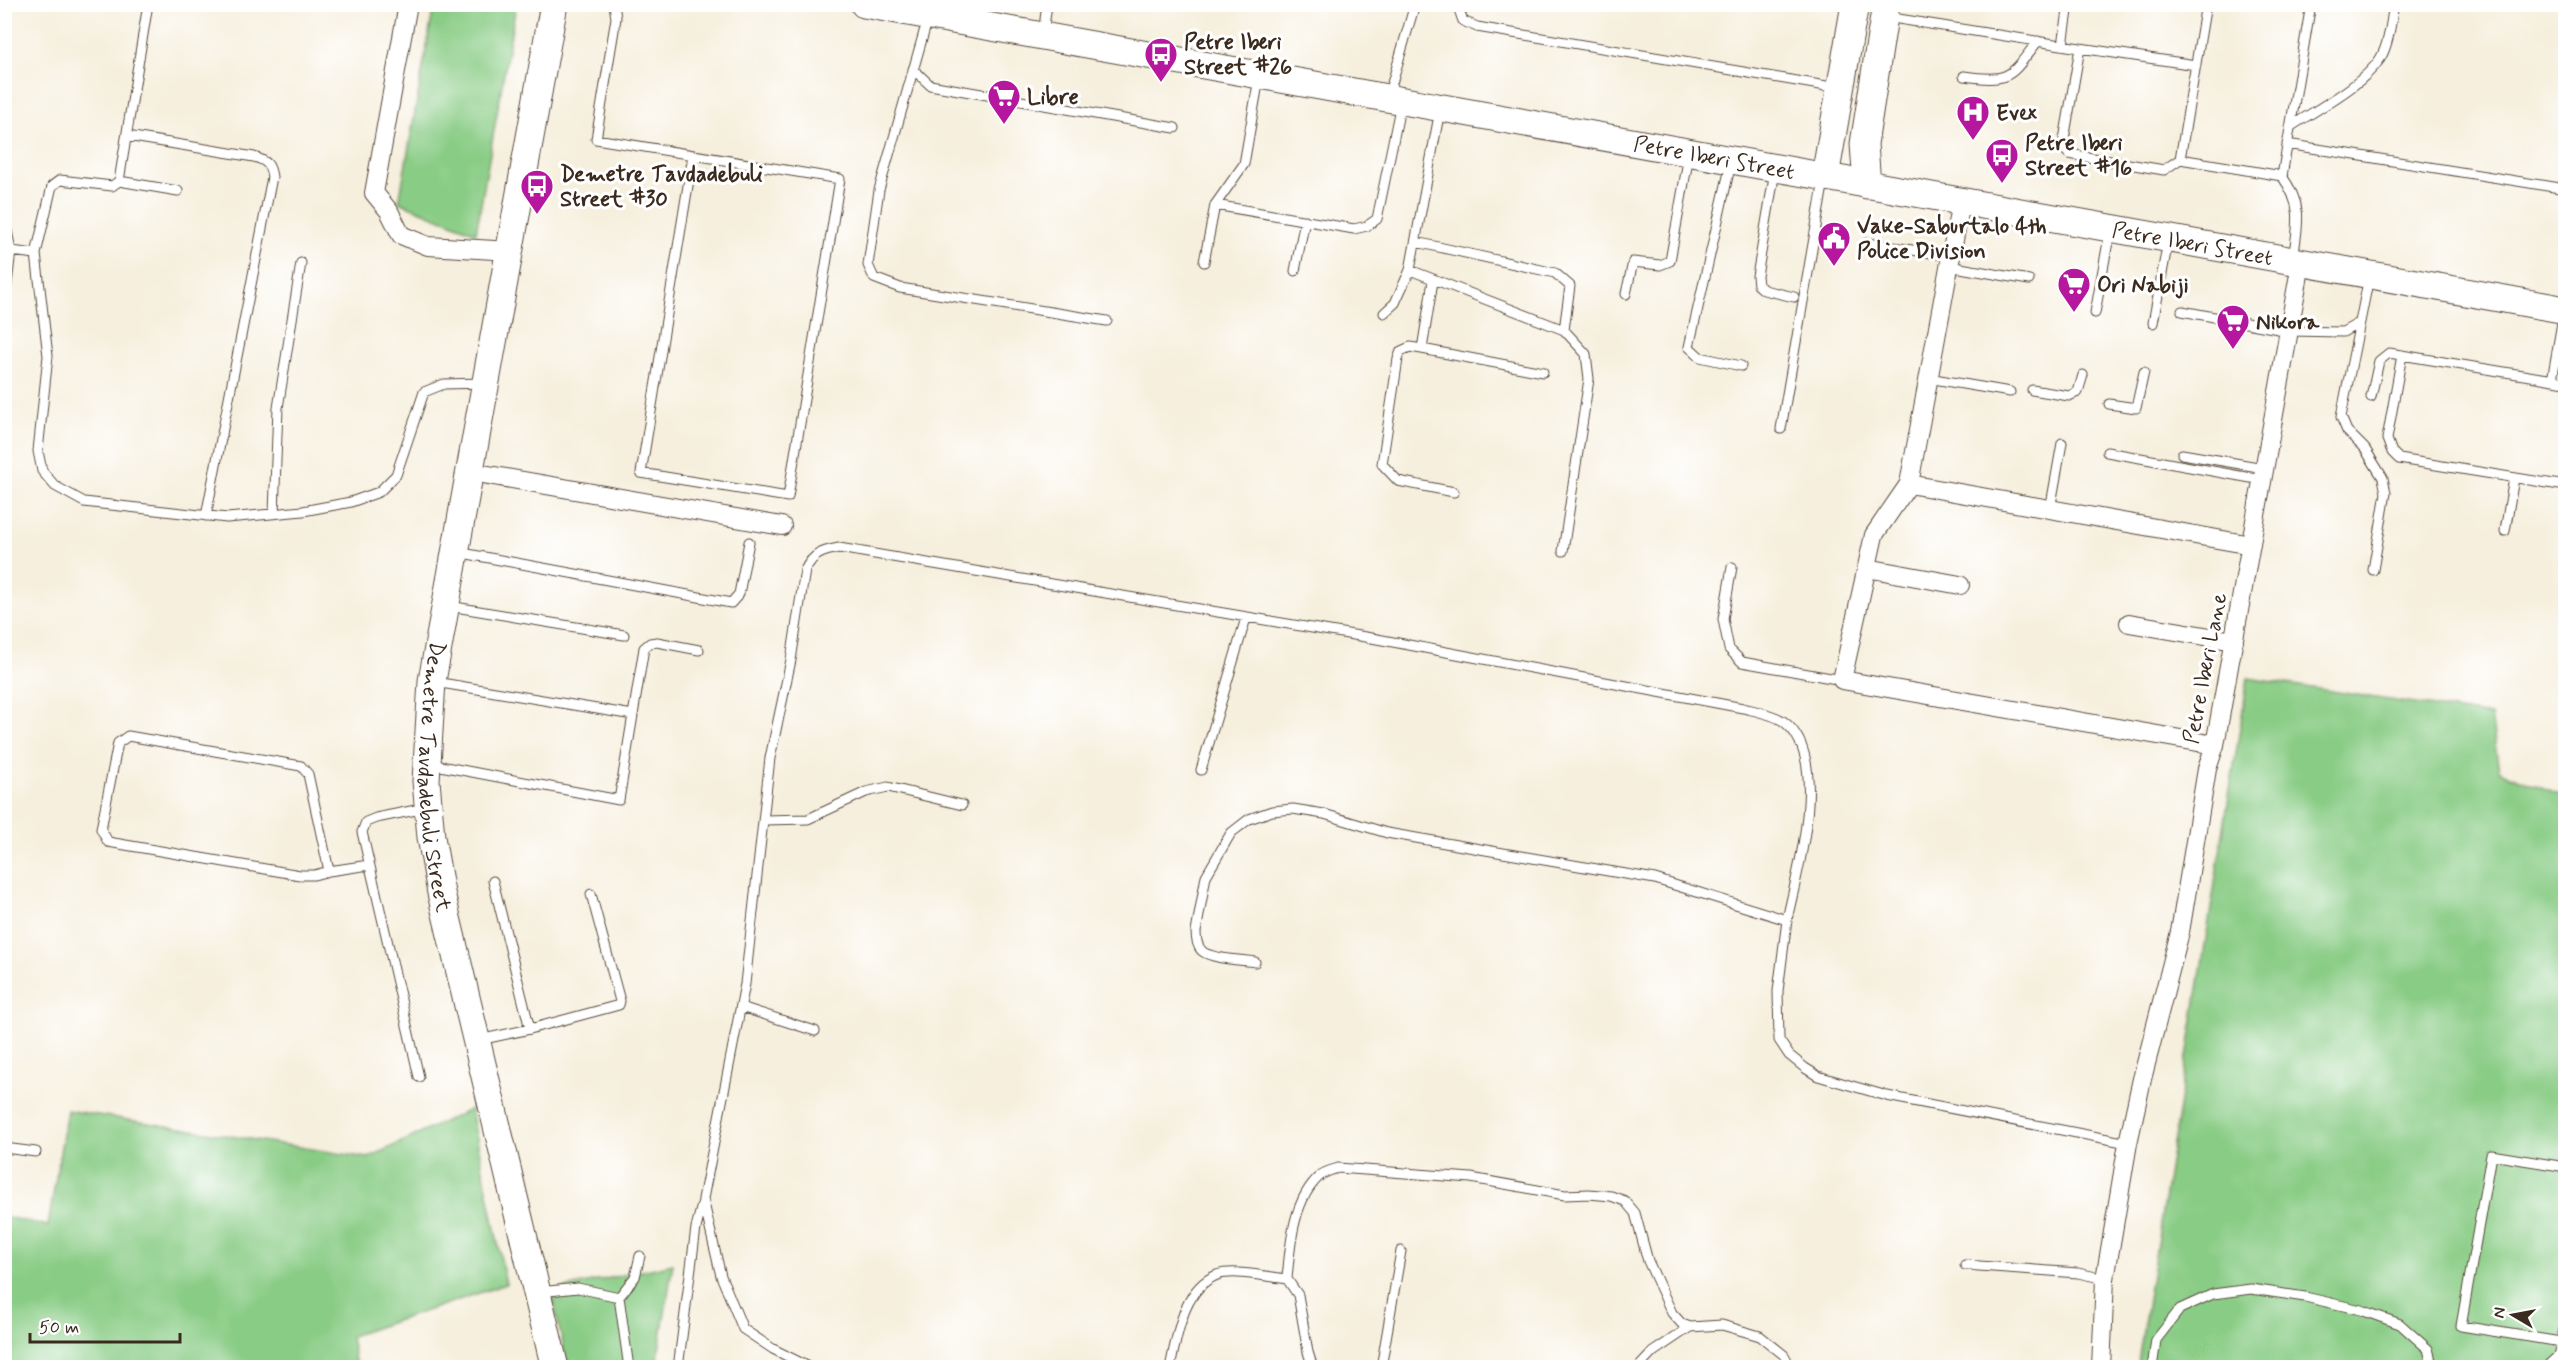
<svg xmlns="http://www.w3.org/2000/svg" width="2570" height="1372" font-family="Mynerve,sans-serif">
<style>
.green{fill:#89cc85;stroke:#627b52;stroke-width:1.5}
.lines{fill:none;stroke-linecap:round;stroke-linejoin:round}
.lane-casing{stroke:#57483b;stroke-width:11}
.street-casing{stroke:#57483b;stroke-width:20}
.secondary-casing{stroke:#57483b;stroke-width:29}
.lane{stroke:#fff;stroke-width:9}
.street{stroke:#fff;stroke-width:18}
.secondary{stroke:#fff;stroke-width:27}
.labels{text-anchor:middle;stroke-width:6;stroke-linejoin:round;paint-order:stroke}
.poi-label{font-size:22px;font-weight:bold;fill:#3b2a1e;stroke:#fff;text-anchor:start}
.street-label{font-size:22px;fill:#3b2a1e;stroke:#fff}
</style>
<rect width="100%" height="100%" fill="#fff"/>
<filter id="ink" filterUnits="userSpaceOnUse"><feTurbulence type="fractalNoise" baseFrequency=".0167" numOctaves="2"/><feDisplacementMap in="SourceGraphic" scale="12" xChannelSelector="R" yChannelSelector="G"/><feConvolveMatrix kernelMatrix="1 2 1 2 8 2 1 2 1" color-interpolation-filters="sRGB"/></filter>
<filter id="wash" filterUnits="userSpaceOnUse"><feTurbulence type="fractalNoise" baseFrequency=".008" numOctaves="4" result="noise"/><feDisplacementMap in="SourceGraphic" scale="24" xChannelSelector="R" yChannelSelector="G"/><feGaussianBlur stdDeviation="1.35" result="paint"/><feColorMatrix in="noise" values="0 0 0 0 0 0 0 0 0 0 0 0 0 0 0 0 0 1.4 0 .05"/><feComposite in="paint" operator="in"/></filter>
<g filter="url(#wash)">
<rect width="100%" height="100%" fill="#f6efdd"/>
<path class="green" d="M 434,5 L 516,5 L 476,233 L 399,202 Z
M 2248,678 L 2491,716 L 2499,771 L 2565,796 L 2565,1367 L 2137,1368 Z
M 471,1109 L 506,1284 L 351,1336 L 356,1367 L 5,1367 L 5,1217 L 48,1226 L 67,1110 L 368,1158 Z
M 673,1264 L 656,1367 L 568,1367 L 551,1291 Z"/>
</g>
<g filter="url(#ink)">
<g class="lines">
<defs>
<path id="lane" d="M 614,4 L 616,18 L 596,139 L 840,179 L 788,497 L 641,473 L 693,155
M 1457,4 L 1463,21 L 1477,27 L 1838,88
M 1886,17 L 2080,48 L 2064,140 L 2066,151 L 2069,154 L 2164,170 L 2180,159 L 2282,176
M 928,18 L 879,190 L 868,265 L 874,278 L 900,288 L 1107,321
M 1043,35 L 1047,4
M 2063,45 L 2069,4
M 2080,48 L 2196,65
M 913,69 L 930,85 L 1175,128
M 1964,76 C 2012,83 2010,76 2038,41
M 1388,97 L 1415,4
M 1440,110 L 1410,270 L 1564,330 L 1586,354 L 1589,379 L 1563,551
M 2290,127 C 2317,109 2362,86 2380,59 C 2389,44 2391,22 2394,4
M 127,136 L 254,157 C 267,161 270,164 272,177 L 206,516
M 2287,144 L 2566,189
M 2180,159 L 2206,4
M 1731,163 L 1689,347 L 1700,357 L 1741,366
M 1775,171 L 1757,276 L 1758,285 L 1764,290 L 1794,297
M 119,181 L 178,191
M 1215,205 L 1354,229 L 1367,226 L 1377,219 L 1401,103
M 4,215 L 11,251 L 4,251
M 1815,233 L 1838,236
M 1416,242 L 1555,273 L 1570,286 L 1564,330
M 1867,243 L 1951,256
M 36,254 L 48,356 L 38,451 L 42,471 L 55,486 L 84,502 L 227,518 L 303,511 L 351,502 L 379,492 L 396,475 L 424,392 L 444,384 L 483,383
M 2293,259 C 2298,224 2304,207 2282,176 L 2311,4
M 1204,262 L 1215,205 L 1244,164 L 1259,78
M 1949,266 L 2029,280
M 1295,271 L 1305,220
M 2369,277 L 2341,417 L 2347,431 L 2365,449 L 2383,478 L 2386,493 L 2373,570
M 1433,281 L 1422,349 L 1410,347 L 1401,351 L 1398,359 L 1382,464 L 1398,481 L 1454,492
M 1626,294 L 1633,262 L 1660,265 L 1670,261 L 1689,155
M 4,307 L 11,251 L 36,254 L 52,186 L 60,180 L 112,186 L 119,181 L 148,4
M 2182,311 L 2289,331 L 2343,332 L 2359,323
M 1384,313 L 1395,303 L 1410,270
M 2095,313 L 2110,231
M 2153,323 L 2168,241
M 1422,349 L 1543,372
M 2402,355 L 2387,439 L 2392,452 L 2399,459 L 2566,486
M 1928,378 L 2010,392
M 2552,380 L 2564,311
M 2032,390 L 2069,396 L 2078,392 L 2083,375
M 2371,397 L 2379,361 L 2389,353 L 2566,382
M 2109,404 L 2136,408 L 2144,372
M 1781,429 L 1824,180
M 2107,452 L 2262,480
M 2182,454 L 2264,468
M 2050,510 L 2062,443
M 274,513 L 278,408 L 301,263
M 2505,531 L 2514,478
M 457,552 L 731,603 L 739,594 L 749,542
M 1732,567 L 1723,619 L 1729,649 L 1742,662 L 1842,680
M 449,606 L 624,635
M 633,715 L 644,648 L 650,643 L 657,642 L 699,650
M 430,764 L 619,800 L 633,715 L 435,682
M 1201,770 L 1246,618
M 764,820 L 808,819 L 866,792 L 888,787 L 962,805
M 329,871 L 314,875 L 300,875 L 108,842 L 101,829 L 118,743 L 128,736 L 301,766 L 308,774 L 329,871 L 369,865
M 493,881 L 530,1029
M 1255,962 C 1243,960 1211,959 1202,951 C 1197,946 1196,938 1196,932 L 1206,876 L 1231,833 L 1249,819 L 1272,811 L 1293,809 L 1324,814 L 1387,833 L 1655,879 L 1787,920 L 1778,991 L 1779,1040 L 1789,1055 L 1805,1068 L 1818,1076 L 1887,1096 L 2128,1143
M 741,1007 L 815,1031
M 479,1040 L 530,1029 L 619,1005 L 620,1001 L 591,894
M 419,1077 L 362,832 L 366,822 L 376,818 L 426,808
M 4,1148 L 36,1152
M 1965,1265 L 2078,1273 L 2105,1279
M 1287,1279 L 1298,1295 L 1308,1352 L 1313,1368
M 539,1292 L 578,1288 L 619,1297 L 629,1368
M 619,1297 L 635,1277 L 640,1256
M 2561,1342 L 2461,1326 L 2491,1155 L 2566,1167
M 678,1368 L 696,1228 L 703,1201
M 811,1368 L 773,1349 L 743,1329 L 721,1276 L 703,1199 L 745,984 L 770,758 L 791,660 L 805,570 C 813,554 822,551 839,548 L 1377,639 L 1743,708 C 1755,711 1773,714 1783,721 C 1832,756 1797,871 1787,920
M 1170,1368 C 1177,1336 1183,1288 1217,1275 C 1234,1269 1269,1277 1287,1279 C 1290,1246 1293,1198 1321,1175 C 1326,1171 1333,1170 1338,1168 L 1471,1178 L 1565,1195 L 1589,1194 L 1611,1196 L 1625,1201 L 1635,1213 L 1648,1261 L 1672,1313 L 1682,1324 L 1690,1327 L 1722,1325 L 1760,1336 L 1784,1355 L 1791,1368
M 1381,1368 L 1401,1251
M 1638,1368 L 1653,1352 L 1690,1327
M 2152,1368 L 2156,1340 L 2180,1309 L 2213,1294 L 2251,1289 L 2305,1297 L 2361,1310 L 2400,1324 L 2428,1349 L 2433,1368
M 2545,1368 L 2558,1356 L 2566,1321"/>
<path id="street" d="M 408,4 L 374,193 L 389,211 L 401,235 L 428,246 L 511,251
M 1961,202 L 1909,484 L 1874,535 L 1842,680 L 2215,745
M 471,472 L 782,526
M 1909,484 L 2251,545
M 1867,568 L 1960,585
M 2129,623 L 2234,641
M 2101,1368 L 2105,1279 L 2128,1143 L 2142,1079 L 2180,932 L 2207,769 L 2215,745 L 2301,263"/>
<g id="secondary">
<path id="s1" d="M 554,4 L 432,681 L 426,781 L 431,837 L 441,893 L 555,1368"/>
<path id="s2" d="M 864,4 L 2566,310"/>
<path d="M 1825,177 L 1855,4"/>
<path d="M 1867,185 L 1864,144 L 1886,4"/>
</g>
</defs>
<use href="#lane" class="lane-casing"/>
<use href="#street" class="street-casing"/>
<use href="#secondary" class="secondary-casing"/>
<use href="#lane" class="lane"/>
<use href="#street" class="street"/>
<use href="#secondary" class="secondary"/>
</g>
</g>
<defs>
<symbol id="bus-pin" viewBox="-11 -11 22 30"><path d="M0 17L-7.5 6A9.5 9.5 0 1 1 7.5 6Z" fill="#b5179e" stroke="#fff"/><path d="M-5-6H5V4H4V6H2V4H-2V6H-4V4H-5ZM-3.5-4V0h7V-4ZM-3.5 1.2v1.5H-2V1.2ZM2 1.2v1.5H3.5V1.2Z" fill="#fff"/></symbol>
<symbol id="supermarket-pin" viewBox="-11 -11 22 30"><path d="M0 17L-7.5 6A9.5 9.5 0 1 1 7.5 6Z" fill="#b5179e" stroke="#fff"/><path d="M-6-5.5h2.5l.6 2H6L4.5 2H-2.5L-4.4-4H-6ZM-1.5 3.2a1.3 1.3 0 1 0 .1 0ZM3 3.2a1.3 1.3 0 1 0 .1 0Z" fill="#fff"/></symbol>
<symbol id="hospital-pin" viewBox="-11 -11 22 30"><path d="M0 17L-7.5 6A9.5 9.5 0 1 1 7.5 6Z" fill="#b5179e" stroke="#fff"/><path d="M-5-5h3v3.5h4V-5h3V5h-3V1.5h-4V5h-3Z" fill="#fff"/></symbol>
<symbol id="civic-pin" viewBox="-11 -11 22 30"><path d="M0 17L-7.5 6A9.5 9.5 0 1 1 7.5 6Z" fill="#b5179e" stroke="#fff"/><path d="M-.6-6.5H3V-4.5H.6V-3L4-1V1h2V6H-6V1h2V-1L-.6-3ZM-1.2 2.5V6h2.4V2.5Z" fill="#fff"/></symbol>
</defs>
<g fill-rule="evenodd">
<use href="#bus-pin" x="1142" y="35" width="38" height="52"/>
<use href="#supermarket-pin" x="985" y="77" width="38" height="52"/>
<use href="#hospital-pin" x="1954" y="93" width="38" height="52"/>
<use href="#bus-pin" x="1983" y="136" width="38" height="52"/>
<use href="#bus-pin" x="518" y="167" width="38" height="52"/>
<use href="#civic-pin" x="1815" y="219" width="38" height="52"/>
<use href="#supermarket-pin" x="2055" y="265" width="38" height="52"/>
<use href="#supermarket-pin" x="2214" y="302" width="38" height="52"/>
</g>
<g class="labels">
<g class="poi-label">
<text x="1184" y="49">Petre Iberi<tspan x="1184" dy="25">Street #26</tspan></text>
<text x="1027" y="104">Libre</text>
<text x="1996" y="120">Evex</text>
<text x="2025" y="150">Petre Iberi<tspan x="2025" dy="25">Street #16</tspan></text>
<text x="560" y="181">Demetre Tavdadebuli<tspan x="560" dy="25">Street #30</tspan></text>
<text x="1857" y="233">Vake-Saburtalo 4th<tspan x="1857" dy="25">Police Division</tspan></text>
<text x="2097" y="292">Ori Nabiji</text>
<text x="2256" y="329">Nikora</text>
</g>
<g class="street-label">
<text dy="8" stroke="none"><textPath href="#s2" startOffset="864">Petre Iberi Street</textPath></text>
<text dy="8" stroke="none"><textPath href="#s2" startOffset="1350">Petre Iberi Street</textPath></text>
<text transform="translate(2204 668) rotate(-79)" y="8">Petre Iberi Lane</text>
<text dy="8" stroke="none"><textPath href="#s1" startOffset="784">Demetre Tavdadebuli Street</textPath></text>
</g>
</g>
<rect width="2570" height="1372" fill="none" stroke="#fff" stroke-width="24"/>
<g transform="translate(2513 1315) rotate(280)" stroke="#ffffff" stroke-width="4.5" paint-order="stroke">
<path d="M0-4.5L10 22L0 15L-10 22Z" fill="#3b2a1e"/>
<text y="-9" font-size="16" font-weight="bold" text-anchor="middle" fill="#3b2a1e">N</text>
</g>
<path d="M30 1333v9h150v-9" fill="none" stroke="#3b2a1e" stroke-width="3"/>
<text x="39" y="1333" font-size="18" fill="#3b2a1e" stroke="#ffffff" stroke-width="4.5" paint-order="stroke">50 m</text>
</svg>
